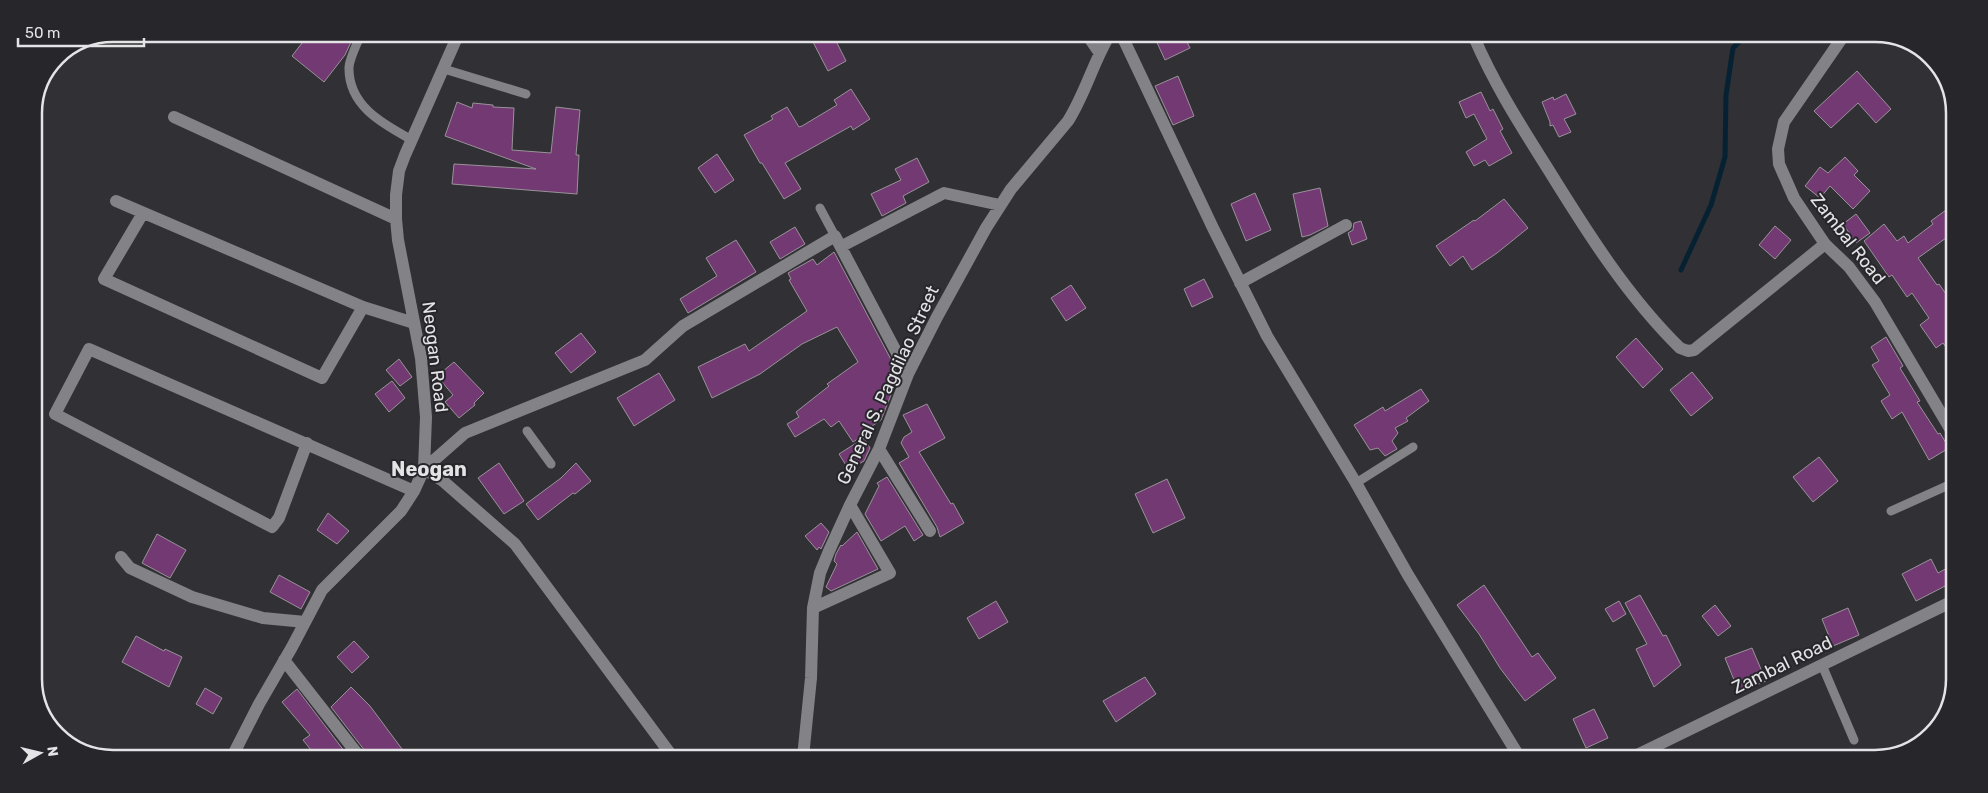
<svg xmlns="http://www.w3.org/2000/svg" width="1988" height="793" font-family="Rubik,sans-serif">
<style>
.lines{fill:none;stroke-linecap:round;stroke-linejoin:round}
.stream{stroke:#062232;stroke-width:5}
.building{fill:#733973;stroke:#989398}
.service{stroke:#838287;stroke-width:9}
.minor{stroke:#838287;stroke-width:12}
.tertiary{stroke:#838287;stroke-width:12}
.labels{text-anchor:middle;stroke-width:4;stroke-linejoin:round;paint-order:stroke}
.street-label{font-size:18px;fill:#e4e4e7;stroke:#27262b}
.quarter-label{font-size:20px;font-weight:bold;fill:#e4e4e7;stroke:#27262b}
.rim{fill:none;stroke:#e4e4e7;stroke-width:2.5}
</style>
<rect width="100%" height="100%" fill="#313035"/>
<g class="lines">
<path class="stream" d="M 1681,270 L 1711,205 L 1725,157 L 1726,95 L 1733,48 L 1743,38"/>
</g>
<path class="building" d="M 309,34 L 342,34 L 351,42 L 345,55 L 324,82 L 292,56 Z
M 825,35 L 833,35 L 846,61 L 828,71 L 813,42 Z
M 1154,36 L 1184,36 L 1190,48 L 1165,60 Z
M 1857,71 L 1891,109 L 1876,123 L 1858,103 L 1831,128 L 1814,111 Z
M 1178,76 L 1194,116 L 1173,125 L 1155,86 Z
M 851,89 L 870,119 L 853,130 L 851,126 L 785,163 L 801,189 L 784,199 L 762,163 L 760,163 L 744,135 L 773,119 L 771,116 L 787,107 L 799,127 L 802,126 L 837,105 L 834,100 Z
M 1481,92 L 1490,111 L 1493,109 L 1503,129 L 1500,131 L 1512,153 L 1489,166 L 1485,160 L 1474,166 L 1466,152 L 1487,139 L 1474,114 L 1466,118 L 1459,102 Z
M 1566,94 L 1576,114 L 1564,119 L 1571,132 L 1559,137 L 1553,125 L 1550,126 L 1550,122 L 1542,102 L 1553,97 L 1554,100 Z
M 457,102 L 472,108 L 473,103 L 493,105 L 493,107 L 514,108 L 512,150 L 551,153 L 556,107 L 580,110 L 576,155 L 579,155 L 577,194 L 452,184 L 454,164 L 536,169 L 445,136 Z
M 717,154 L 734,180 L 715,193 L 698,168 Z
M 1845,157 L 1858,171 L 1854,175 L 1870,191 L 1853,209 L 1830,186 L 1820,198 L 1805,186 L 1820,167 L 1828,173 Z
M 917,158 L 929,182 L 903,196 L 906,203 L 882,216 L 871,194 L 901,180 L 895,169 Z
M 1320,188 L 1328,226 L 1310,235 L 1302,237 L 1293,194 Z
M 1255,193 L 1271,230 L 1246,241 L 1231,204 Z
M 1504,199 L 1528,228 L 1497,253 L 1472,270 L 1463,256 L 1450,266 L 1436,246 L 1474,220 L 1475,221 Z
M 1953,205 L 1953,233 L 1918,258 L 1937,285 L 1939,284 L 1953,304 L 1952,356 L 1943,343 L 1936,348 L 1920,325 L 1929,318 L 1912,293 L 1907,297 L 1892,275 L 1889,277 L 1864,241 L 1884,224 L 1897,241 L 1904,236 L 1908,243 L 1933,224 L 1931,221 Z
M 1856,214 L 1870,233 L 1856,243 L 1843,224 Z
M 1361,221 L 1367,239 L 1352,245 L 1348,233 L 1353,230 L 1354,223 Z
M 1775,226 L 1791,240 L 1775,259 L 1759,245 Z
M 795,227 L 805,244 L 780,259 L 770,242 Z
M 736,240 L 756,272 L 688,313 L 680,299 L 717,276 L 706,258 Z
M 834,252 L 896,369 L 893,372 L 897,380 L 881,420 L 866,430 L 868,432 L 853,442 L 839,421 L 831,427 L 824,419 L 795,437 L 787,424 L 799,417 L 796,412 L 829,386 L 827,384 L 858,362 L 837,327 L 802,344 L 760,374 L 712,398 L 698,367 L 745,344 L 749,351 L 807,311 L 789,280 L 791,279 L 788,273 L 813,259 L 817,265 Z
M 1204,279 L 1213,297 L 1192,307 L 1184,289 Z
M 1071,285 L 1086,308 L 1066,321 L 1051,298 Z
M 581,333 L 596,352 L 571,373 L 555,353 Z
M 1886,337 L 1903,366 L 1900,368 L 1920,401 L 1917,402 L 1938,434 L 1940,433 L 1949,448 L 1929,460 L 1902,412 L 1892,419 L 1881,401 L 1890,395 L 1872,365 L 1879,361 L 1871,347 Z
M 1636,338 L 1663,369 L 1643,388 L 1616,357 Z
M 399,359 L 412,377 L 400,386 L 386,370 Z
M 454,362 L 484,393 L 474,403 L 475,405 L 459,418 L 445,402 L 453,395 L 437,376 Z
M 1692,372 L 1713,398 L 1691,416 L 1670,390 Z
M 659,373 L 675,400 L 634,426 L 617,398 Z
M 392,381 L 405,398 L 389,412 L 375,394 Z
M 1421,389 L 1429,401 L 1406,418 L 1408,421 L 1395,428 L 1398,433 L 1392,441 L 1397,449 L 1385,456 L 1378,448 L 1370,450 L 1354,425 L 1383,407 L 1385,411 Z
M 927,404 L 945,438 L 919,452 L 951,504 L 953,503 L 964,523 L 940,537 L 937,527 L 899,463 L 909,457 L 901,443 L 904,437 L 912,432 L 903,415 Z
M 864,438 L 870,448 L 864,461 L 849,470 L 839,454 Z
M 1819,457 L 1838,481 L 1813,502 L 1793,477 Z
M 499,463 L 524,501 L 504,514 L 478,478 Z
M 576,463 L 591,481 L 575,494 L 573,493 L 538,520 L 526,504 L 561,478 Z
M 887,477 L 923,535 L 914,541 L 905,526 L 881,541 L 865,514 L 879,486 L 877,483 Z
M 1167,479 L 1185,518 L 1153,533 L 1135,494 Z
M 328,513 L 349,531 L 337,544 L 317,530 Z
M 821,523 L 829,532 L 821,549 L 819,547 L 817,550 L 805,536 Z
M 857,532 L 878,569 L 831,591 L 826,587 L 837,564 L 834,561 L 836,554 L 841,545 L 842,546 Z
M 157,534 L 186,550 L 170,578 L 142,563 Z
M 1931,559 L 1938,573 L 1951,566 L 1951,583 L 1916,601 L 1902,574 Z
M 279,575 L 310,592 L 301,609 L 270,592 Z
M 1484,585 L 1532,657 L 1538,653 L 1556,678 L 1525,701 L 1500,668 L 1479,634 L 1457,605 Z
M 1640,595 L 1663,636 L 1666,635 L 1681,665 L 1654,687 L 1636,649 L 1647,644 L 1625,603 Z
M 996,601 L 1008,622 L 979,639 L 967,618 Z
M 1619,601 L 1626,614 L 1613,622 L 1605,609 Z
M 1715,605 L 1731,626 L 1718,636 L 1702,616 Z
M 1848,608 L 1859,635 L 1833,646 L 1822,619 Z
M 136,636 L 164,651 L 165,649 L 182,657 L 169,687 L 122,662 Z
M 354,641 L 369,657 L 352,673 L 337,657 Z
M 1752,648 L 1766,681 L 1739,692 L 1725,658 Z
M 1145,677 L 1156,694 L 1116,722 L 1103,701 Z
M 351,687 L 370,706 L 402,749 L 394,756 L 367,756 L 365,751 L 331,707 Z
M 205,688 L 222,698 L 213,714 L 196,704 Z
M 297,689 L 348,756 L 315,755 L 303,740 L 310,735 L 282,702 Z
M 1594,709 L 1608,738 L 1586,748 L 1573,719 Z"/>
<g class="lines">
<path class="service" d="M 361,34 C 357,44 350,57 349,67 C 348,106 383,124 412,140
M 444,69 L 526,94
M 820,208 L 835,236
M 527,431 L 551,464
M 1356,483 L 1413,447
M 1891,511 L 1951,484
M 1822,665 L 1854,740"/>
<path class="minor" d="M 1088,36 L 1099,52
M 1122,36 L 1213,228 L 1267,336 L 1356,483 L 1408,575 L 1520,758
M 1474,37 C 1494,84 1521,126 1548,169 C 1587,232 1627,296 1680,348 L 1688,351 L 1694,350 L 1825,244
M 174,117 L 396,219
M 116,201 L 363,307 L 414,323
M 143,213 L 104,279 L 322,378 L 363,307
M 842,246 L 944,193 L 1000,205
M 1240,283 L 1346,225
M 307,443 L 279,518 L 272,527 L 55,414 L 89,349 L 414,491
M 879,449 L 930,531
M 121,557 L 130,568 L 192,597 L 263,618 L 305,622
M 813,608 L 890,573 L 850,505
M 284,660 L 359,756
M 233,755 L 259,704 L 292,647 L 322,590 L 401,511 L 414,491 L 424,469 L 426,417 L 421,358 L 398,240 L 396,219 L 396,195 L 399,171 L 405,155 L 458,35
M 672,756 L 515,544 L 443,481 L 424,469 L 465,433 L 645,360 L 683,326 L 835,236 L 908,374
M 803,757 L 811,678 L 813,608 L 820,573 L 829,551 L 850,505 L 879,449 L 908,374 L 937,317 L 986,228 L 1011,189 L 1068,121 C 1085,94 1093,63 1109,36"/>
<path class="tertiary" d="M 1842,38 L 1784,122 L 1778,149 L 1779,164 L 1794,198 L 1825,244 L 1849,267 L 1875,302 L 1952,432
M 1629,759 L 1951,602"/>
</g>
<g class="labels">
<g class="street-label">
<text transform="translate(1848 239) rotate(52)" y="6">Zambal Road</text>
<text transform="translate(435 357) rotate(83)" y="6">Neogan Road</text>
<text transform="translate(888 385) rotate(-65)" y="6">General S. Pagdilao Street</text>
<text transform="translate(1782 665) rotate(-26)" y="6">Zambal Road</text>
</g>
<g class="quarter-label">
<text x="429" y="476">Neogan</text>
</g>
</g>
<path d="M0 0H1988V793H0ZM113 42H1875A71 71 0 0 1 1946 113V679A71 71 0 0 1 1875 750H113A71 71 0 0 1 42 679V113A71 71 0 0 1 113 42Z" fill="#27262b" fill-rule="evenodd"/>
<path class="rim" d="M113 42H1875A71 71 0 0 1 1946 113V679A71 71 0 0 1 1875 750H113A71 71 0 0 1 42 679V113A71 71 0 0 1 113 42Z"/>
<g transform="translate(40 753) rotate(82)" stroke="#27262b" stroke-width="4" paint-order="stroke">
<path d="M0-4L9 19L0 12L-9 19Z" fill="#e4e4e7"/>
<text y="-8" font-size="14" font-weight="bold" text-anchor="middle" fill="#e4e4e7">N</text>
</g>
<path d="M18 38v8h126v-8" fill="none" stroke="#e4e4e7" stroke-width="2.5"/>
<text x="25" y="38" font-size="15" fill="#e4e4e7" stroke="#27262b" stroke-width="4" paint-order="stroke">50 m</text>
</svg>
